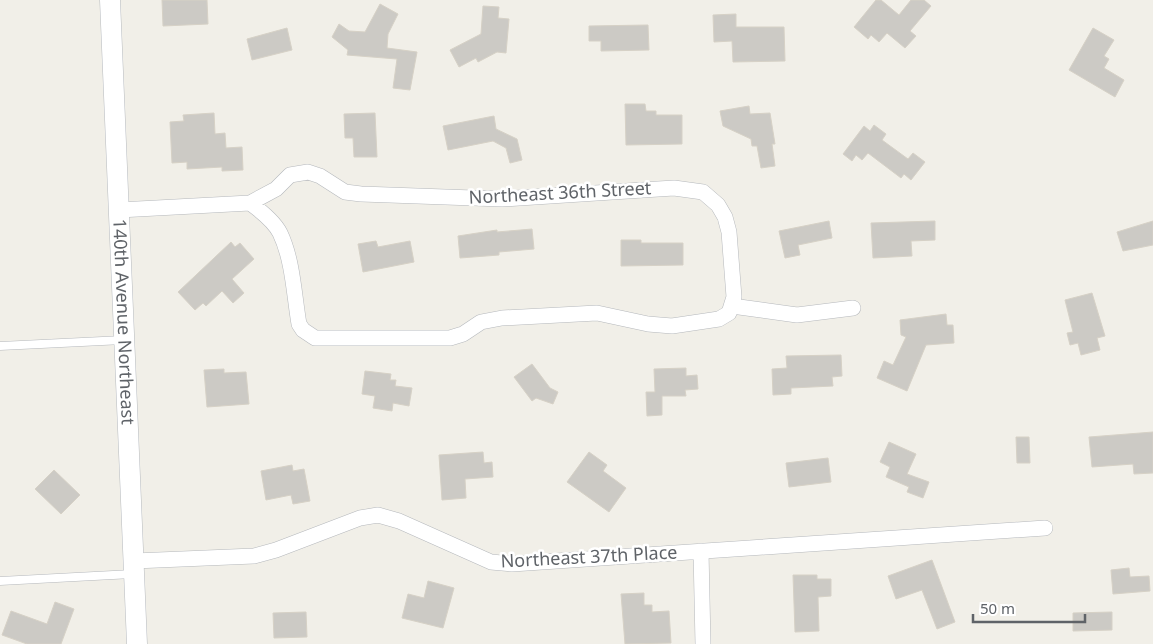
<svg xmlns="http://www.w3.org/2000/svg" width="1153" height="644" font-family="'Noto Sans',sans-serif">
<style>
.building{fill:#cccac5;stroke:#d6d1c6}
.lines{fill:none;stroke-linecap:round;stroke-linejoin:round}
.lane-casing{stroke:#b5b8bc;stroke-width:9}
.street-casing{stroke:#b5b8bc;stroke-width:16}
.secondary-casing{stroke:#b6babf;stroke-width:21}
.lane{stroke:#fff;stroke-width:8}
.street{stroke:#fff;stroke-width:15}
.secondary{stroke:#fff;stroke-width:20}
.labels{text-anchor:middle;stroke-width:5;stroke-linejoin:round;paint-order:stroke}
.street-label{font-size:18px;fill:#5f6368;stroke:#fff}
</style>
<rect width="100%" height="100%" fill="#f1efe8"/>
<path class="building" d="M 162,0 L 207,0 L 208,24 L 163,26 Z
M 876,0 L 881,0 L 899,15 L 911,0 L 924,0 L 931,6 L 910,31 L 916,36 L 905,48 L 887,33 L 879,42 L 871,35 L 868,39 L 854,27 Z
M 380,4 L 398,14 L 388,34 L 387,48 L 417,52 L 410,90 L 393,88 L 397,59 L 347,55 L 348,50 L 332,37 L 339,24 L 349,31 L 365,32 Z
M 483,6 L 499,7 L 498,18 L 509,19 L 506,53 L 497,52 L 478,62 L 476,58 L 459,67 L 450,50 L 481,34 Z
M 736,14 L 736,27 L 784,27 L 785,61 L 733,62 L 732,41 L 714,42 L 713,15 Z
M 648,25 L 649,50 L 601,51 L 601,41 L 589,41 L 589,26 Z
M 287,28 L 292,50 L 252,60 L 247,39 Z
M 1093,28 L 1114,40 L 1104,56 L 1109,59 L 1104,68 L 1124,80 L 1115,97 L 1069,70 Z
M 625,104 L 645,104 L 646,111 L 656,111 L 656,115 L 682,115 L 682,144 L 626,145 Z
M 749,106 L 750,114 L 770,113 L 775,144 L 772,144 L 775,166 L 761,168 L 757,146 L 752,146 L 751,139 L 723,126 L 720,111 Z
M 214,113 L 215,134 L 225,133 L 226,148 L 242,147 L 243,170 L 222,171 L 222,167 L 187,169 L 187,162 L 172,163 L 170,122 L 184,121 L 183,115 Z
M 375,113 L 377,157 L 354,157 L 353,138 L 345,138 L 344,114 Z
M 494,116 L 496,129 L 517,139 L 522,160 L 510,163 L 506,148 L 493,141 L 448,150 L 443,126 Z
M 874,125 L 886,134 L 882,140 L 908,159 L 913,153 L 925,162 L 911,180 L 904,174 L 901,178 L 868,153 L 862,160 L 856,155 L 852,161 L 843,154 L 864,126 L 870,131 Z
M 829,221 L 832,238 L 798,245 L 800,255 L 785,258 L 779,231 Z
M 935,221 L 935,240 L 911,241 L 912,256 L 873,258 L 871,223 Z
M 1153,221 L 1153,245 L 1123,251 L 1117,232 Z
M 532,229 L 534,249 L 499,252 L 499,255 L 460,258 L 458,236 L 497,230 L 497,232 Z
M 621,240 L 641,240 L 641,243 L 683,243 L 683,265 L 621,266 Z
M 376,241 L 378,247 L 410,241 L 414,262 L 363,272 L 358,244 Z
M 231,242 L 235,247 L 240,243 L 254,259 L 232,279 L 244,293 L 233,303 L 222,291 L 206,306 L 203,303 L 195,310 L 178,292 Z
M 1092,293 L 1105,336 L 1097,338 L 1100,350 L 1081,355 L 1078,343 L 1070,345 L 1067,333 L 1073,332 L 1065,300 Z
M 946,314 L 947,325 L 953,325 L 954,343 L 926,345 L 907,391 L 877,378 L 884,361 L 893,365 L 906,337 L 901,335 L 900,320 Z
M 841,355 L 842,376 L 832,377 L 833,386 L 791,388 L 791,394 L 773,395 L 772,369 L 787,368 L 786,356 Z
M 532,364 L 550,388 L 558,392 L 553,404 L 536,398 L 532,401 L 514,377 Z
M 686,368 L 686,376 L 697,375 L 698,389 L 685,390 L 686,396 L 662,396 L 662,415 L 647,416 L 646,392 L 655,392 L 654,369 Z
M 224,369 L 224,373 L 246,372 L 249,404 L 207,407 L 204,370 Z
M 365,371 L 391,374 L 390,380 L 396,380 L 395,386 L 412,388 L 409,406 L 393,403 L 392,411 L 373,408 L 375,396 L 362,394 Z
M 1153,432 L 1153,473 L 1134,474 L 1133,464 L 1092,467 L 1089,437 Z
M 1016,437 L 1029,437 L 1030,463 L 1017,463 Z
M 889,442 L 916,454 L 907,474 L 929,482 L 923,498 L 907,492 L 909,487 L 886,477 L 890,467 L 880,462 Z
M 483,452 L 484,463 L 492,462 L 493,477 L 465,479 L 466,498 L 442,500 L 439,455 Z
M 589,452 L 607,465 L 603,471 L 626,488 L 609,512 L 567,482 Z
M 828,458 L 831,482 L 789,487 L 786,463 Z
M 292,465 L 293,471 L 304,469 L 310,501 L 293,504 L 291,495 L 266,500 L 261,471 Z
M 54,470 L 80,495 L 61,514 L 35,489 Z
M 932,560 L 955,622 L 937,629 L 922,590 L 896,599 L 888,576 Z
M 1129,568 L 1130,577 L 1149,576 L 1150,591 L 1113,594 L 1111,570 Z
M 793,575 L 817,575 L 817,579 L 831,579 L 831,596 L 818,597 L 819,631 L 795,632 Z
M 428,581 L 454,588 L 443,628 L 402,618 L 408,594 L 424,598 Z
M 644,593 L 644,605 L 652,605 L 652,612 L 669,611 L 671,643 L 625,644 L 621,594 Z
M 55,602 L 74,609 L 61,644 L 27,644 L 2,635 L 11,611 L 47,624 Z
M 306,612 L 307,637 L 274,638 L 273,613 Z
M 1112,612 L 1112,630 L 1073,631 L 1073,613 Z"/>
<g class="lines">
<defs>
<path id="lane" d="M 0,346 L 123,340
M 0,581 L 132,574"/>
<path id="street" d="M 119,210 L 250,203 L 276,189 L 290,175 L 308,172 L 320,176 L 345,192 L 361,194 L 502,199 L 674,188 L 703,192 L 718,205 L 725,217 L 729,232 L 734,297 L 729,313 L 719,319 L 672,326 L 648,324 L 597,313 L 502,318 L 481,322 L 463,334 L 450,338 L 315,338 L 303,330 L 299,324 C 294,295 293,260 280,233 C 274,221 261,211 250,203
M 732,306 L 797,315 L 853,308
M 701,551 L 703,644
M 134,561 L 254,556 L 276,550 L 360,518 L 378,515 L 399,521 L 491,562 L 512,564 L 1045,528"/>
<g id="secondary">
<path id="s1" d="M 110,0 L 137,644"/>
</g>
</defs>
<use href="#lane" class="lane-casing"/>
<use href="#street" class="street-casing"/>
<use href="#secondary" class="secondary-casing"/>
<use href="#lane" class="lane"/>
<use href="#street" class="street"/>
<use href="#secondary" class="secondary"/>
</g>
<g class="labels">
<g class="street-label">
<text transform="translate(560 193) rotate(-3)" y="6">Northeast 36th Street</text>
<text dy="6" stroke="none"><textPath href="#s1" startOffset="322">140th Avenue Northeast</textPath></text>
<text transform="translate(589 557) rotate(-3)" y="6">Northeast 37th Place</text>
</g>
</g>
<path d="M973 614v8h112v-8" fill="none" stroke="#5f6368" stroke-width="2.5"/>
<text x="980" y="614" font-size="15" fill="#5f6368" stroke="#ffffff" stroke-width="4" paint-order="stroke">50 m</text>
</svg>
